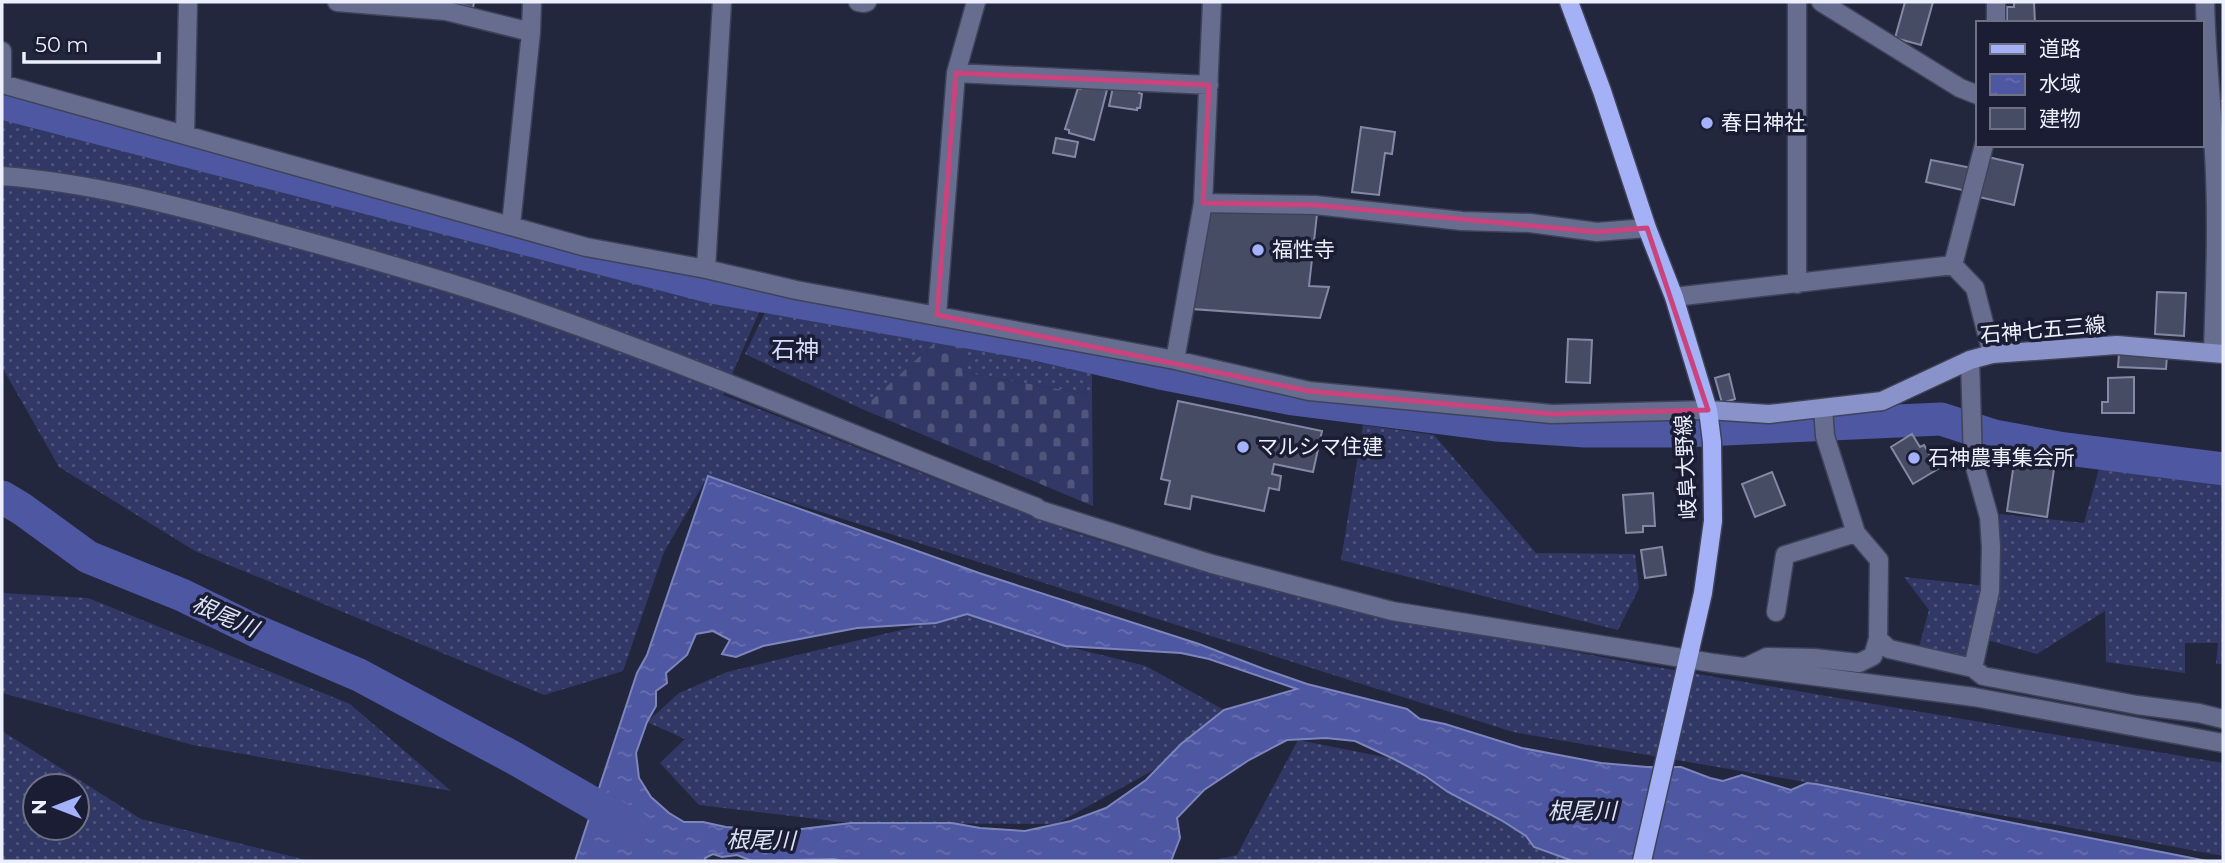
<svg xmlns="http://www.w3.org/2000/svg" width="2225" height="863" font-family="Montserrat,'Noto Sans JP',sans-serif">
<style>
.grass{fill:url(#grass-dots);fill-rule:evenodd}
.cemetery{fill:url(#cemetery-stones)}
.water{fill:url(#water-ripples);stroke:#7d85bd;stroke-width:2;fill-rule:evenodd}
.lines{fill:none;stroke-linecap:round;stroke-linejoin:round}
.river{stroke:#4e57a1;stroke-width:33}
.building{fill:#474c65;stroke:#8389a5;stroke-width:2}
.street-casing{stroke:#3f4358;stroke-width:21}
.secondary-casing{stroke:#3f4358;stroke-width:21}
.primary-casing{stroke:#3f4358;stroke-width:21}
.street{stroke:#666d8f;stroke-width:18}
.secondary{stroke:#8993c9;stroke-width:18}
.primary{stroke:#a4b1f6;stroke-width:18}
.marked{fill:none;stroke:#ca437c;stroke-width:5;stroke-linejoin:round}
.poi-dot{fill:#a4b2fc;stroke:#1a1d33;stroke-width:2.5}
.labels{text-anchor:middle;stroke-width:7;stroke-linejoin:round;paint-order:stroke}
.poi-label{font-size:21px;fill:#ebeffe;stroke:#1a1d33;text-anchor:start}
.street-label{font-size:21px;fill:#ebeffe;stroke:#1a1d33}
.water-label{font-size:23px;font-style:italic;fill:#dbe0f5;stroke:#1a1d33}
.quarter-label{font-size:24px;fill:#d5dcfa;stroke:#1a1d33}
</style>
<defs>
<pattern id="grass-dots" width="8" height="8" patternUnits="userSpaceOnUse" patternTransform="scale(1.75)"><rect width="8" height="8" fill="#323865"/><path d="M2 2h.1M6 6h.1" fill="none" stroke="#50557c" stroke-width="1.8" stroke-linecap="round"/></pattern>
<pattern id="cemetery-stones" width="16" height="16" patternUnits="userSpaceOnUse" patternTransform="scale(1.75)"><rect width="16" height="16" fill="#323865"/><path d="M2 7V4a2 2 0 0 1 4 0v3zM10 15v-3a2 2 0 0 1 4 0v3z" fill="#50557c"/></pattern>
<pattern id="water-ripples" width="26" height="14" patternUnits="userSpaceOnUse" patternTransform="scale(1.75)"><rect width="26" height="14" fill="#4e57a1"/><path d="M2 4q2-2 4 0t4 0M15 11q2-2 4 0t4 0" fill="none" stroke="#686faf"/></pattern>
</defs>
<rect width="100%" height="100%" fill="#23273d"/>
<path class="grass" d="M 2,110 L 182,151 L 472,235 L 761,308 L 723,395 L 1069,531 L 1214,575 L 1415,622 L 1650,666 L 2223,763 L 2223,856 L 2057,825 L 1513,732 L 708,476 L 664,552 L 623,671 L 544,695 L 195,551 L 59,467 L 2,367 Z
M 771,300 L 1092,361 L 1092,395 L 962,372 L 942,336 L 862,409 L 745,354 Z
M 1363,425 L 1434,435 L 1536,553 L 1635,554 L 1639,588 L 1618,630 L 1341,560 Z
M 2099,469 L 2223,482 L 2223,664 L 2216,664 L 2218,643 L 2185,643 L 2185,673 L 2106,662 L 2105,611 L 2037,654 L 1973,636 L 1964,659 L 1919,647 L 1929,610 L 1904,577 L 1995,587 L 2000,514 L 2084,523 Z
M 2,593 L 88,598 L 350,704 L 451,791 L 193,745 L 2,693 Z
M 967,614 L 1065,646 L 1146,666 L 1224,710 L 1159,767 L 1056,824 L 851,823 L 699,805 L 660,763 L 685,739 L 647,722 L 679,693 L 727,672 Z
M 2,731 L 141,819 L 310,861 L 2,861 ZM 77,786 L 77,828 L 35,828 L 35,786 Z
M 1298,740 L 1394,759 L 1616,861 L 1211,861 L 1237,855 Z"/>
<path class="cemetery" d="M 942,336 L 968,341 L 962,372 L 1092,395 L 1093,506 L 862,409 Z"/>
<path class="water" d="M 708,476 L 979,573 L 1199,644 L 1264,669 L 1307,684 L 1407,709 L 1420,719 L 1445,724 L 1522,748 L 1601,763 L 1647,767 L 1681,767 L 1710,778 L 1723,781 L 1742,775 L 1791,790 L 1807,783 L 1816,784 L 2207,861 L 1573,861 L 1534,847 L 1526,836 L 1501,820 L 1448,792 L 1424,775 L 1394,759 L 1355,741 L 1326,738 L 1287,740 L 1249,760 L 1204,790 L 1177,818 L 1180,838 L 1171,861 L 842,861 L 834,859 L 752,861 L 737,855 L 722,857 L 713,854 L 705,858 L 706,861 L 575,861 L 637,673 L 647,655 ZM 967,614 L 1065,646 L 1181,653 L 1209,659 L 1297,689 L 1224,710 L 1181,744 L 1146,780 L 1106,808 L 1071,821 L 1025,831 L 980,828 L 952,823 L 851,823 L 785,831 L 726,827 L 703,822 L 684,822 L 669,813 L 651,797 L 639,778 L 636,753 L 647,722 L 656,706 L 656,691 L 667,683 L 666,673 L 687,655 L 696,634 L 713,631 L 730,640 L 722,654 L 736,657 L 763,646 L 857,628 L 936,623 Z"/>
<g class="lines">
<path class="river" d="M 2,103 L 712,287 L 1036,344 L 1160,373 L 1293,399 L 1496,425 L 1585,431 L 1682,431 L 1941,419 L 1994,436 L 2059,448 L 2223,469
M 2,497 L 22,509 L 88,557 L 182,595 L 256,631 L 359,675 L 514,758 L 634,827"/>
</g>
<path class="building" d="M 447,2 L 474,2 L 473,8 L 460,4 L 459,9 L 446,5 Z
M 1905,2 L 1933,2 L 1921,45 L 1895,38 Z
M 2014,2 L 2034,2 L 2035,23 L 2007,23 L 2007,7 L 2014,7 Z
M 1082,85 L 1096,89 L 1097,87 L 1107,90 L 1094,140 L 1069,133 L 1069,130 L 1065,129 L 1078,88 L 1081,89 Z
M 1113,87 L 1140,91 L 1139,93 L 1142,94 L 1140,108 L 1137,108 L 1137,110 L 1109,106 Z
M 2219,101 L 2223,101 L 2223,121 L 2219,121 Z
M 1361,127 L 1395,132 L 1392,154 L 1385,153 L 1379,195 L 1352,192 Z
M 1056,138 L 1078,142 L 1075,157 L 1053,153 Z
M 1988,157 L 2023,165 L 2014,205 L 1979,197 Z
M 1931,160 L 1972,168 L 1967,191 L 1926,182 Z
M 1209,210 L 1317,214 L 1309,286 L 1329,287 L 1320,318 L 1192,309 Z
M 2157,292 L 2186,293 L 2184,336 L 2155,334 Z
M 1568,339 L 1592,340 L 1590,383 L 1566,382 Z
M 2119,354 L 2167,356 L 2166,369 L 2118,367 Z
M 1729,374 L 1735,399 L 1722,403 L 1715,378 Z
M 2134,377 L 2134,413 L 2102,413 L 2102,402 L 2108,402 L 2108,378 Z
M 1178,401 L 1322,431 L 1313,472 L 1274,464 L 1272,474 L 1281,476 L 1279,490 L 1269,488 L 1264,511 L 1192,496 L 1190,509 L 1165,504 L 1170,481 L 1161,479 Z
M 1912,434 L 1920,447 L 1924,445 L 1938,469 L 1913,484 L 1891,447 Z
M 2014,463 L 2054,469 L 2047,517 L 2007,511 Z
M 1772,472 L 1785,505 L 1755,517 L 1742,484 Z
M 1653,493 L 1655,526 L 1643,526 L 1643,532 L 1626,533 L 1623,495 Z
M 1662,547 L 1666,575 L 1645,578 L 1641,550 Z"/>
<g class="lines">
<defs>
<path id="street" d="M 337,2 L 446,11 L 531,32
M 858,2 L 864,3 L 867,2
M 1821,2 L 1960,88 L 1978,95
M 1996,2 L 1996,23
M 2205,2 C 2206,52 2212,102 2214,153 C 2218,219 2215,286 2213,352
M 2,51 L 2,84
M 956,73 L 1209,85
M 2,84 L 586,247 L 706,269 L 796,290 L 1175,360 L 1309,391 L 1552,414 L 1708,410
M 185,134 L 188,2
M 2,176 C 97,183 188,209 280,234 C 361,256 442,279 521,306 C 695,366 865,440 1036,507 L 1040,510 L 1212,564 L 1392,611 L 1713,663 L 1974,697 L 2223,743
M 1203,203 L 1315,205 L 1462,221 L 1530,223 L 1597,232 L 1647,228
M 511,225 L 531,32 L 532,2
M 1953,265 L 1984,145
M 1953,265 L 1975,288 L 1992,354
M 706,269 L 722,2
M 1797,284 L 1797,2
M 1674,297 L 1953,265
M 937,315 L 956,73 L 976,2
M 1175,360 L 1203,203 L 1212,2
M 1970,360 L 1973,460 L 1989,517 L 1991,547 L 1990,591 L 1973,668 L 1983,676 L 2137,705 L 2199,713 L 2223,719
M 1823,408 L 1825,436 L 1856,533 L 1879,560 L 1878,639 L 1889,649 L 1973,668
M 1776,612 L 1785,555 L 1856,533
M 1746,667 L 1767,657 L 1814,658 L 1859,663 L 1873,656 L 1878,639"/>
<path id="secondary" d="M 1708,410 L 1769,414 L 1882,401 L 1970,360 L 1992,354 L 2117,345 L 2223,354"/>
<path id="primary" d="M 1569,2 L 1602,91 L 1647,228 L 1674,297 L 1708,410 L 1712,442 L 1713,521 L 1703,593 L 1642,861"/>
</defs>
<use href="#street" class="street-casing"/>
<use href="#secondary" class="secondary-casing"/>
<use href="#primary" class="primary-casing"/>
<use href="#street" class="street"/>
<use href="#secondary" class="secondary"/>
<use href="#primary" class="primary"/>
</g>
<path class="marked" d="M 956,73 L 1209,85 L 1203,203 L 1315,205 L 1597,232 L 1647,228 L 1708,410 L 1552,414 L 1309,391 L 937,315 Z"/>
<g class="poi-dot">
<circle cx="1707" cy="123" r="7"/>
<circle cx="1258" cy="250" r="7"/>
<circle cx="1243" cy="447" r="7"/>
<circle cx="1914" cy="458" r="7"/>
</g>
<g class="labels">
<g class="poi-label">
<text x="1721" y="130">春日神社</text>
<text x="1272" y="257">福性寺</text>
<text x="1257" y="454">マルシマ住建</text>
<text x="1928" y="465">石神農事集会所</text>
</g>
<g class="street-label">
<text transform="translate(2043 330) rotate(-5)" y="7">石神七五三線</text>
<text transform="translate(1686 467) rotate(-93)" y="7">岐阜大野線</text>
</g>
<g class="water-label">
<text transform="translate(225 616) rotate(24)" y="8">根尾川</text>
<text x="1582" y="819">根尾川</text>
<text transform="translate(761 840) rotate(1)" y="8">根尾川</text>
</g>
<g class="quarter-label">
<text x="795" y="358">石神</text>
</g>
</g>
<rect width="2225" height="863" fill="none" stroke="#ebeffe" stroke-width="7"/>
<rect x="1976" y="21" width="228" height="126" fill="#1a1d33" stroke="#6e7184" stroke-width="2"/>
<rect x="1990" y="44" width="35" height="10" fill="#a4b1f6" stroke="#6e7184" stroke-width="2"/>
<text x="2039" y="56" font-size="21" fill="#ebeffe">道路</text>
<rect x="1990" y="74" width="35" height="21" fill="url(#water-ripples)" stroke="#6e7184" stroke-width="2"/>
<text x="2039" y="91" font-size="21" fill="#ebeffe">水域</text>
<rect x="1990" y="108" width="35" height="21" fill="#474c65" stroke="#6e7184" stroke-width="2"/>
<text x="2039" y="126" font-size="21" fill="#ebeffe">建物</text>
<g transform="translate(56 807) rotate(270)"><circle r="33" fill="#1a1d33" stroke="#6e7184" stroke-width="2"/>
<path d="M0-5L12 26L0 18L-12 26Z" fill="#a4b2fc"/>
<text y="-10" font-size="19" font-weight="bold" text-anchor="middle" fill="#ebeffe">N</text>
</g>
<path d="M24 52v10h135v-10" fill="none" stroke="#ebeffe" stroke-width="3.5"/>
<text x="35" y="52" font-size="21" fill="#ebeffe" stroke="#1a1d33" stroke-width="5" paint-order="stroke">50 m</text>
</svg>
